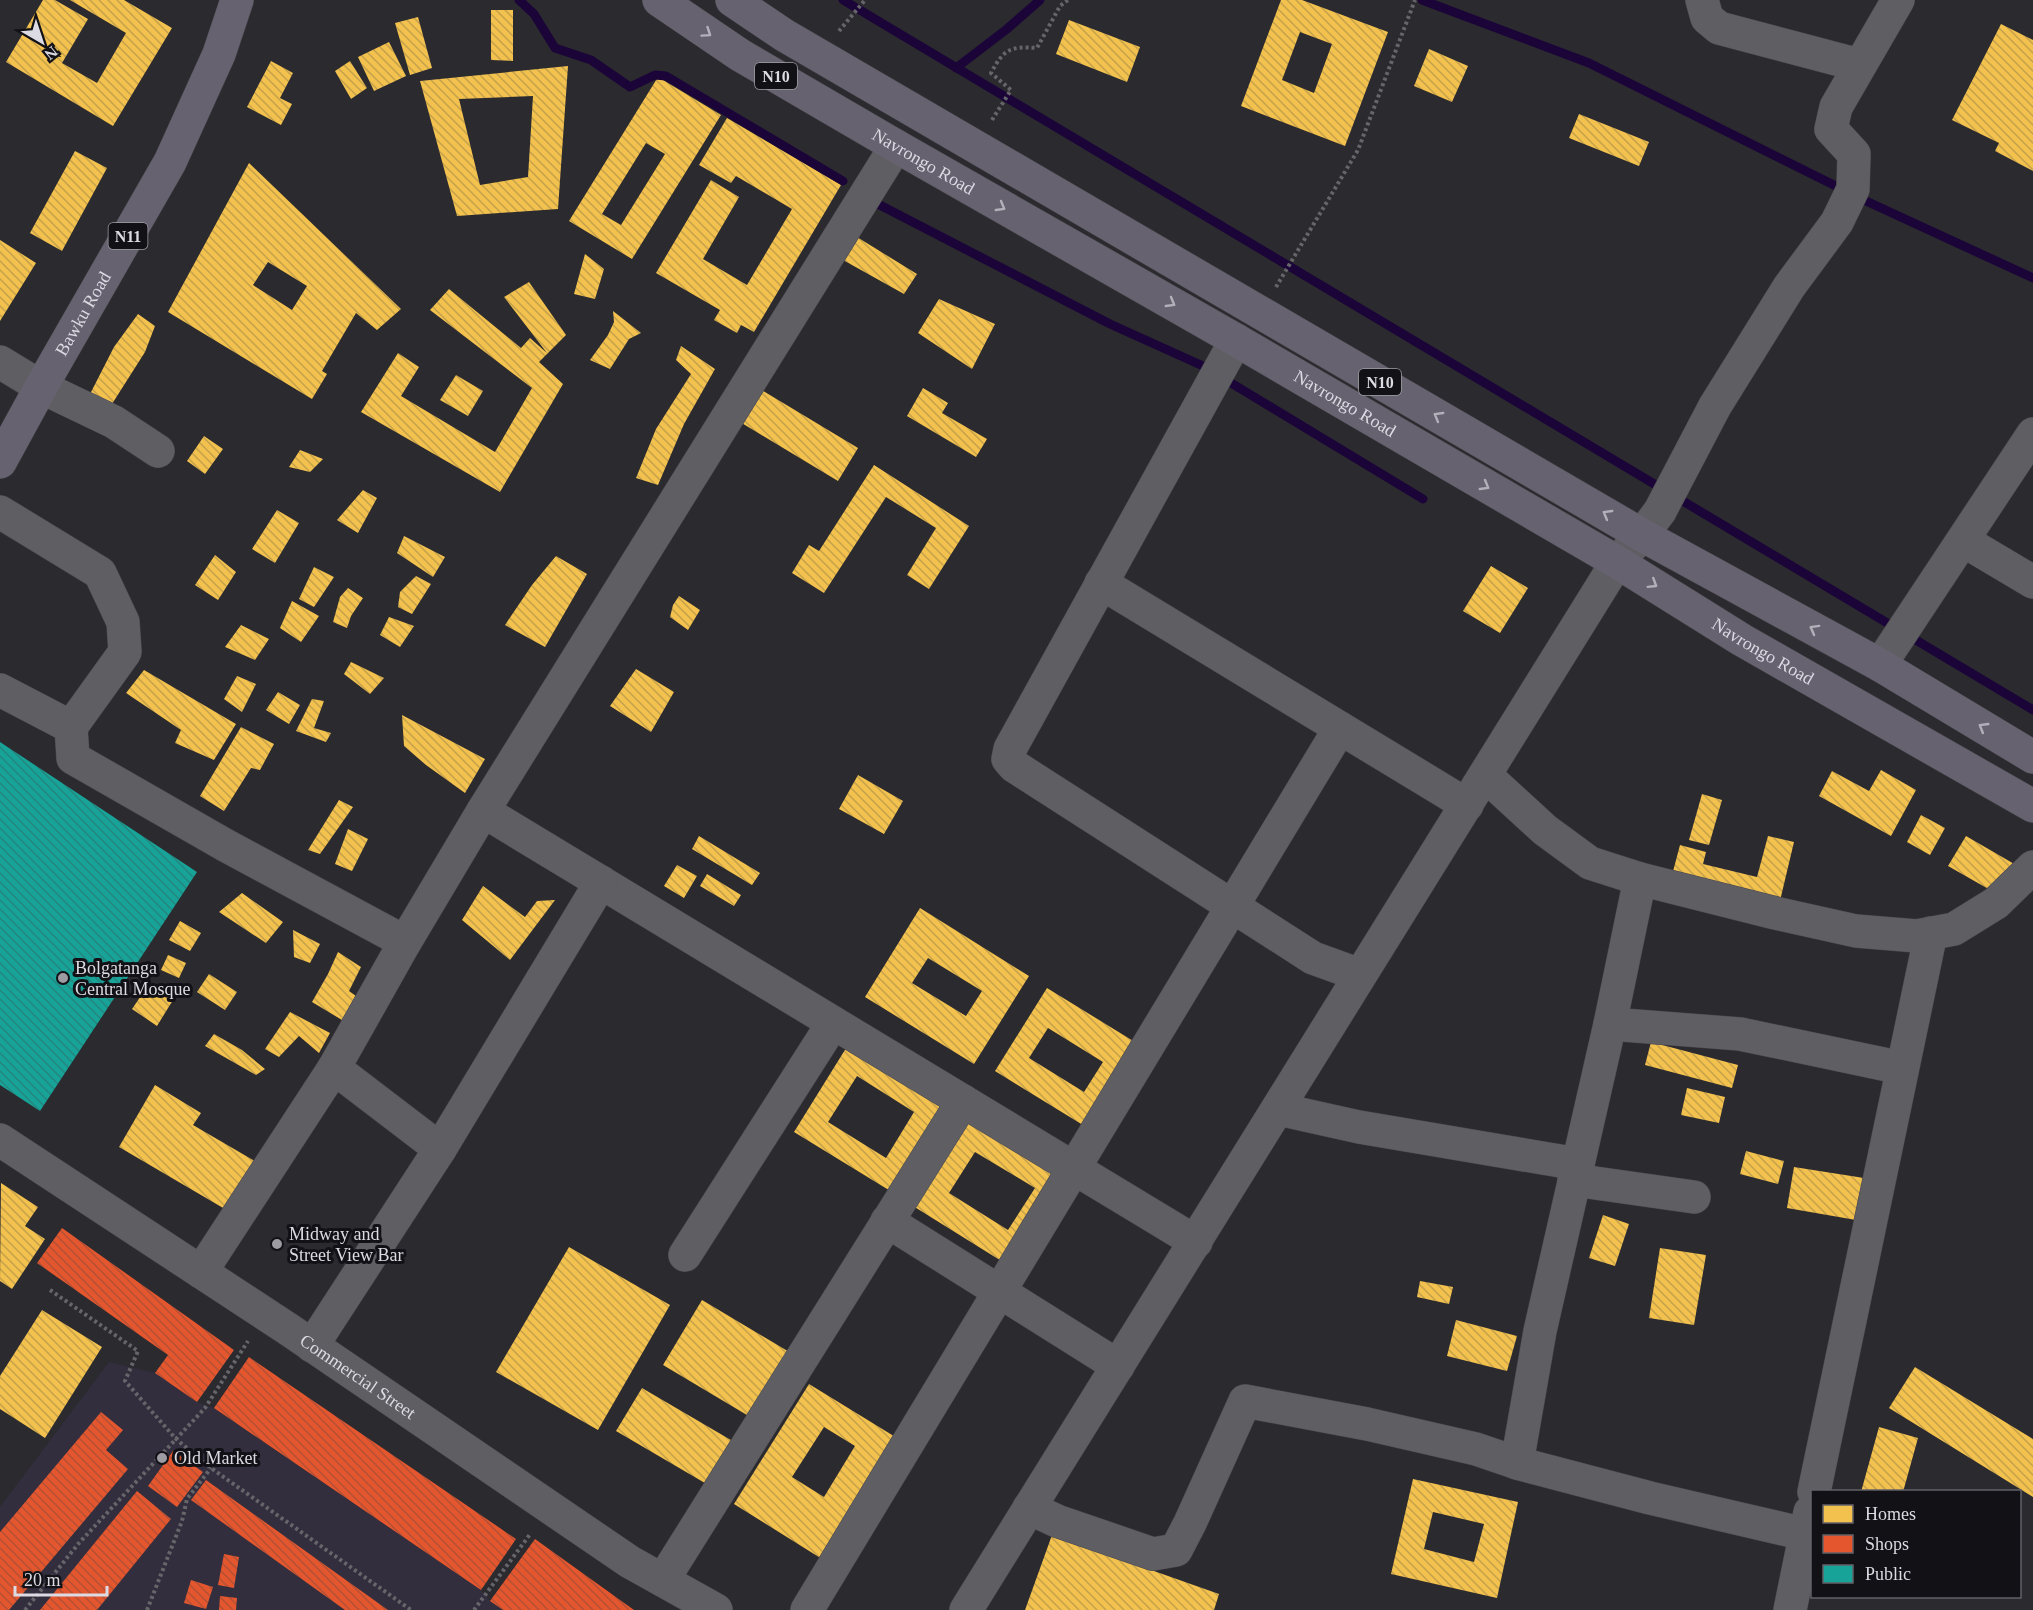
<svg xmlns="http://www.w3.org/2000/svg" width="2033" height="1610" font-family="Georgia,serif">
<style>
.built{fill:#322e3e}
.homes{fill:url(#homes-back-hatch);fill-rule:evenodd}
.shops{fill:url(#shops-back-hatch)}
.public{fill:url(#public-back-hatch)}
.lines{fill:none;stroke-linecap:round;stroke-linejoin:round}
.stream{stroke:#1b0438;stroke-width:9}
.minor-casing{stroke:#48474c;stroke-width:34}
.highway-casing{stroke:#48474c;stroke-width:34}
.path{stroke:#66666a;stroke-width:4;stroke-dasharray:3 3;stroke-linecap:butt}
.minor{stroke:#5f5e63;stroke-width:33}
.highway{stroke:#676270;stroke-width:33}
.oneway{stroke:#b3b0ba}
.poi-dot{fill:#9e9ca3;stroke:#121116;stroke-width:2}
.labels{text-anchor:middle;stroke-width:6;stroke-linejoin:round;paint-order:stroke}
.shield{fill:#121116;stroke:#9f9ea5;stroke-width:1.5}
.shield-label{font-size:16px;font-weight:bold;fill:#dcdae2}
.street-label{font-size:18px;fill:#dcdae2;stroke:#121116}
.poi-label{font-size:18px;fill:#dcdae2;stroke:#121116;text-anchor:start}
</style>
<defs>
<pattern id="homes-back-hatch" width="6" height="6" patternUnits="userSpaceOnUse" patternTransform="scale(1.5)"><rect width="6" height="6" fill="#f2c14e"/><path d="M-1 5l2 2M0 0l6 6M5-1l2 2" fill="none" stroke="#c6a14c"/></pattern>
<pattern id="shops-back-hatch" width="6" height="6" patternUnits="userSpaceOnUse" patternTransform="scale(1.5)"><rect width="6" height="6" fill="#e4572e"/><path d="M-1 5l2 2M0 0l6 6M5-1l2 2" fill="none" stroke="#b35035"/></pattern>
<pattern id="public-back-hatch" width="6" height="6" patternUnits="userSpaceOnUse" patternTransform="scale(1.5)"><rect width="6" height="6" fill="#17a398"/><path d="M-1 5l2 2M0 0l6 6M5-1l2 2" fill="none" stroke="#24867f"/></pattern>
</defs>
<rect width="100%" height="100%" fill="#2b2a2f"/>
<path class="built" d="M 109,1362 L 155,1373 L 197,1402 L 214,1408 L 481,1590 L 490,1601 L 503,1610 L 0,1610 L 0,1507 Z"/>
<path class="homes" d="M 43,0 L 55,0 L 88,19 L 62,63 L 97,83 L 126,33 L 70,0 L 124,0 L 172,28 L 113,126 L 6,62 Z
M 1281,0 L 1302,0 L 1388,32 L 1345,146 L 1241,106 ZM 1300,32 L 1332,44 L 1314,93 L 1282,80 Z
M 491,10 L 513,10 L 513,61 L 491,60 Z
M 418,17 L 432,68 L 410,75 L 395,23 Z
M 1069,20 L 1140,47 L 1127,82 L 1056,54 Z
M 2001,24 L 2033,40 L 2033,171 L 1995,151 L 1999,143 L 1952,120 Z
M 389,42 L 406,76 L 374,91 L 358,57 Z
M 1429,49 L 1468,66 L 1452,102 L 1414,86 Z
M 271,61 L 293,73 L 280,98 L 292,104 L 281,125 L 247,107 Z
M 350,61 L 367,88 L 351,99 L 335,71 Z
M 568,66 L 558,209 L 457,216 L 420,81 ZM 533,96 L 528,177 L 480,185 L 459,99 Z
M 658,77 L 721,115 L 632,259 L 569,221 ZM 646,143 L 665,154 L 621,225 L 602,214 Z
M 1579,114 L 1649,142 L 1639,166 L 1569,138 Z
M 727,118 L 841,185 L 754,332 L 741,325 L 737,333 L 714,320 L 720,310 L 656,273 L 711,180 L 739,197 L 703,259 L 747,285 L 792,209 L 736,176 L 731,183 L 699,165 Z
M 75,151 L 107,168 L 62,251 L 30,233 Z
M 249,163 L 401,309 L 377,330 L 356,313 L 322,371 L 327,374 L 312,399 L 168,312 ZM 268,262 L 307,286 L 292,310 L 253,285 Z
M 857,237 L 917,274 L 904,294 L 843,260 Z
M 0,240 L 36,263 L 0,321 Z
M 585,254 L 604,269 L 595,299 L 574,294 Z
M 529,282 L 566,335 L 539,362 L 563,384 L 500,492 L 361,412 L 398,353 L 419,367 L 401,396 L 495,452 L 532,388 L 430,310 L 449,289 L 521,348 L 530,338 L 547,353 L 504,297 Z
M 939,299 L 995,324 L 972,369 L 918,333 Z
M 613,311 L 641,333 L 629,339 L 610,369 L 590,360 L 608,335 L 614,322 Z
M 138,314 L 155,326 L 145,352 L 112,404 L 88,398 L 114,347 Z
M 681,346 L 715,369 L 684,424 L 658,485 L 636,478 L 656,429 L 691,374 L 676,360 Z
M 456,375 L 483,391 L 468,416 L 440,400 Z
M 923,388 L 948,403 L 942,413 L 987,439 L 976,457 L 907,416 Z
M 760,389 L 858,448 L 838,481 L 740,422 Z
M 204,436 L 223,449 L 205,474 L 187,461 Z
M 300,450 L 323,459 L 310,472 L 289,467 Z
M 874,465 L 969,526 L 929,589 L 907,575 L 936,528 L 886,497 L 824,593 L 792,573 L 809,545 L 819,551 Z
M 363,490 L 377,498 L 358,533 L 337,520 Z
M 277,510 L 299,523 L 275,563 L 252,549 Z
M 404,536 L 445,557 L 433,577 L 397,553 Z
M 215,555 L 236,572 L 218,600 L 195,585 Z
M 556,556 L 587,574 L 545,647 L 505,625 L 532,585 Z
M 1491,566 L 1528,588 L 1500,633 L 1463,611 Z
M 314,567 L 334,577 L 314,607 L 299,599 Z
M 416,576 L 431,584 L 412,614 L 398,607 L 400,592 Z
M 348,588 L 363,598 L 351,616 L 347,628 L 333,622 L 340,597 Z
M 679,596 L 700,610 L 688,630 L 670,617 L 673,605 Z
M 292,601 L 319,616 L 301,642 L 280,628 Z
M 389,617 L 414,626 L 400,647 L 380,635 Z
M 241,625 L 269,639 L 255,660 L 225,647 Z
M 351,662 L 384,678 L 370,694 L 344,674 Z
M 636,669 L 674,692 L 651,732 L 610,706 Z
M 144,670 L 236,724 L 214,760 L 175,743 L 181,730 L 126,693 Z
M 237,676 L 256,684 L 242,712 L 224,699 Z
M 278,692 L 300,705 L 289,724 L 266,710 Z
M 312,699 L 324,701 L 314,728 L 331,733 L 326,742 L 296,731 Z
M 402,715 L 485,759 L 465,793 L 426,765 L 404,746 Z
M 241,727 L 274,744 L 260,770 L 251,768 L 224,811 L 200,796 Z
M 1881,770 L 1916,790 L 1891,836 L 1819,796 L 1832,771 L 1869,791 Z
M 858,775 L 903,801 L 884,834 L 839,809 Z
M 1702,794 L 1722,800 L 1709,845 L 1689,840 Z
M 339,800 L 353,807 L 320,854 L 308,850 Z
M 1921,815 L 1945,828 L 1930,855 L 1907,842 Z
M 348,829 L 368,839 L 352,871 L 335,864 Z
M 699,836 L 760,873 L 752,885 L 692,849 Z
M 1768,836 L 1794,842 L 1779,905 L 1671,879 L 1680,845 L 1706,852 L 1703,864 L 1757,877 Z
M 1966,836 L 2016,865 L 1999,895 L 1948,866 Z
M 677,865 L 697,876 L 684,898 L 664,886 Z
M 707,874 L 741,895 L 734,906 L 700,886 Z
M 483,886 L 525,917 L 537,901 L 555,900 L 510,960 L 462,920 Z
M 242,893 L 283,922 L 266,943 L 219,912 Z
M 920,908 L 1029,976 L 974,1064 L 865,997 ZM 928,958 L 982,991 L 966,1016 L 912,983 Z
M 180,921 L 201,933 L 190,951 L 169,940 Z
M 293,930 L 320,944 L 310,963 L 294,957 Z
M 338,952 L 361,967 L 349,991 L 356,996 L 342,1020 L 312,1002 L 328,974 Z
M 168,955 L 186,963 L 179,978 L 161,970 Z
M 209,974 L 237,992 L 225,1010 L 197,992 Z
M 149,984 L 173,1000 L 157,1026 L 132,1009 Z
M 1047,988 L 1143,1047 L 1091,1130 L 995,1071 ZM 1048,1028 L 1103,1062 L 1084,1092 L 1029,1058 Z
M 290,1012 L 330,1033 L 319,1053 L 299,1036 L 279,1057 L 265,1049 Z
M 214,1034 L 242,1050 L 265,1069 L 256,1075 L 205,1046 Z
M 1651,1042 L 1738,1065 L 1732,1088 L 1645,1065 Z
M 848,1045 L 946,1105 L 892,1192 L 794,1132 ZM 857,1076 L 914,1112 L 886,1158 L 828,1122 Z
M 155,1085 L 201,1113 L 193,1125 L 258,1163 L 230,1212 L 119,1147 Z
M 1687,1088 L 1725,1097 L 1719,1123 L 1681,1115 Z
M 966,1121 L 1064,1181 L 1011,1267 L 913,1206 ZM 975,1152 L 1035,1188 L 1008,1230 L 949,1193 Z
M 1746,1151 L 1784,1161 L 1778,1184 L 1740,1174 Z
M 1794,1167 L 1864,1178 L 1856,1220 L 1787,1208 Z
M 1,1183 L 38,1207 L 25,1226 L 45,1239 L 12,1289 L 0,1281 Z
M 1603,1215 L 1629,1224 L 1615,1266 L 1589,1258 Z
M 569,1247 L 670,1305 L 598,1430 L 496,1372 Z
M 1660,1248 L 1706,1255 L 1694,1325 L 1649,1318 Z
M 1420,1281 L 1453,1287 L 1449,1304 L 1417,1297 Z
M 702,1300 L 796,1356 L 757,1421 L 663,1365 Z
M 42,1310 L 102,1347 L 45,1438 L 0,1409 L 0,1376 Z
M 1456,1320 L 1517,1336 L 1507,1371 L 1447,1356 Z
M 1915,1367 L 2033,1439 L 2033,1497 L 1889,1408 Z
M 809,1384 L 897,1438 L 822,1559 L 734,1504 ZM 824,1427 L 855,1446 L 824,1497 L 792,1477 Z
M 642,1388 L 736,1443 L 710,1486 L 616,1431 Z
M 1879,1427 L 1918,1438 L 1903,1492 L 1861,1492 Z
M 1413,1479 L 1518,1502 L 1497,1598 L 1391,1574 ZM 1433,1512 L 1484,1524 L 1474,1562 L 1424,1549 Z
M 1052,1535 L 1219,1594 L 1214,1610 L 1025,1610 Z"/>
<path class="shops" d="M 62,1228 L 234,1350 L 197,1402 L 155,1373 L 168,1355 L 37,1263 Z
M 249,1357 L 516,1539 L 481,1590 L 214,1408 Z
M 101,1412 L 123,1430 L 106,1450 L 128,1469 L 9,1610 L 0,1610 L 0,1532 Z
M 173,1451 L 203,1472 L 177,1507 L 148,1486 Z
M 206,1480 L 388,1610 L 345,1610 L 191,1500 Z
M 137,1491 L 171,1519 L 97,1610 L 40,1610 Z
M 535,1539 L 634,1610 L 503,1610 L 490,1601 Z
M 224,1554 L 239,1557 L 234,1588 L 218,1585 Z
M 191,1580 L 213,1587 L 206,1609 L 184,1603 Z
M 220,1596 L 237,1598 L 236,1610 L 219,1610 Z"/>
<path class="public" d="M 0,742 L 197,872 L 40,1111 L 0,1085 Z"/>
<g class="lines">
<path class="stream" d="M 519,0 L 534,14 L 555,48 L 591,60 L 630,87 L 655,75 L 666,76 L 843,181
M 843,0 L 2033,710
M 1422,0 L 1589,63 L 1866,201 L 2033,278
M 956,68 L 1007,29 L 1040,0
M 874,202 L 1110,324 L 1203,366 L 1423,499"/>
<defs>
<g id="minor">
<path d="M 1702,0 L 1707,18 L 1719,28 L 1859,65"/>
<path d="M 1236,340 L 1010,749 L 1008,759 L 1014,766 L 1313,958 L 1360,975"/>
<path d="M 0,362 L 41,387 L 114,422 L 158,451"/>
<path d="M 0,512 L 100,573 L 123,622 L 125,652 L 71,727"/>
<path d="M 1964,541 L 2033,582"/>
<path d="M 1101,583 L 1467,805"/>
<path d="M 1880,665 L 2033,434"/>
<path d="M 0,690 L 71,727 L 73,758 L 225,845 L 405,942"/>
<path d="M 1485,775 L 1545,830 L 1590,863 L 1640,879 L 1775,913 L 1856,931 L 1917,936 L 1954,929 L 1996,903 L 2033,867"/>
<path d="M 483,811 L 1196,1242"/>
<path d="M 1610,1024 L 1740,1034 L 1902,1068"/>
<path d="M 334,1068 L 440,1149"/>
<path d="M 1278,1109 L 1359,1127 L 1578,1164"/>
<path id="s1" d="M 0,1140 L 288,1329 L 630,1562 L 716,1610"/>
<path d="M 1574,1180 L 1694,1197"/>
<path d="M 887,1221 L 1118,1366"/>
<path d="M 685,1255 L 833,1023"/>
<path d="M 201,1272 L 334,1068 L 405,942 L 483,811 L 896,146"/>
<path d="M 312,1346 L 440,1149 L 601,882"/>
<path d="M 1517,1463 L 1540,1331 L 1610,1024 L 1640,879"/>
<path d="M 1814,1492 L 1931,933"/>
<path d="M 1029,1508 L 1057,1521 L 1153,1554 L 1176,1550 L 1190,1523 L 1245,1401 L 1367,1424 L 1476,1449 L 1517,1463 L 1650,1498 L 1805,1534"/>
<path d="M 663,1580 L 963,1101"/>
<path d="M 807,1610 L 1340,728"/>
<path d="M 966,1610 L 1617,562 L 1642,535 L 1660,511 L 1715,406 L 1789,287 L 1837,222 L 1853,189 L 1854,154 L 1831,129 L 1836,107 L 1898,0"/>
<path d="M 1790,1610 L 1810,1512"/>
</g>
<g id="highway">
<path id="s2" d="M 659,0 L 740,55 L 896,146 L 1236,340 L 1617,562 L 1742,640 L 2033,806"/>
<path d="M 732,0 L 784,35 L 1642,535 L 1880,665 L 2033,757"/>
<path id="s3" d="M 0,462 L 41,387 L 170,162 L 219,54 L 237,0"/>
</g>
</defs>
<use href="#minor" class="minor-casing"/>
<use href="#highway" class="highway-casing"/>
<path class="path" d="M 839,31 L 865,0
M 992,120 L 1011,90 L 991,73 C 1004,49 1010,46 1037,48 L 1060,6 L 1068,0
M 1276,287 L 1358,150 L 1415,0
M 50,1290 L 138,1351 L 125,1381 L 176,1439 L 211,1468 L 411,1610
M 25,1610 L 79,1543 L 205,1408 L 248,1341
M 147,1610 L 182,1521 L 187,1499 L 211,1468
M 474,1610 L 531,1533"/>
<use href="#minor" class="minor"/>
<use href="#highway" class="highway"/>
</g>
<defs><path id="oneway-chevron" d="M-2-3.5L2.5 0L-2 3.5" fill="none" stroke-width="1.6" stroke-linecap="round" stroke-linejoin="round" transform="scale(1.5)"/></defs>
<g class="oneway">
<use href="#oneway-chevron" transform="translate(707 33) rotate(34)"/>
<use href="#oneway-chevron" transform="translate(1001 207) rotate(30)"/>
<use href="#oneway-chevron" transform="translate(1171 303) rotate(30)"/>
<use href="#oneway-chevron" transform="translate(1438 416) rotate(-150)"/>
<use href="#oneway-chevron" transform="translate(1485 486) rotate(30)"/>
<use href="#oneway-chevron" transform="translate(1607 514) rotate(-150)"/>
<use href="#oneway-chevron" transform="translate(1653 584) rotate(32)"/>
<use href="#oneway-chevron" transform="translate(1814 629) rotate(-151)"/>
<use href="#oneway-chevron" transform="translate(1983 727) rotate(-149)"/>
</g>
<g class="poi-dot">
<circle cx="63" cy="978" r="6"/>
<circle cx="277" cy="1244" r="6"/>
<circle cx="162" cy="1458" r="6"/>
</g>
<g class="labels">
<g class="shield">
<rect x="755" y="63" width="42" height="26" rx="4.5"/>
<rect x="108.5" y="223" width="39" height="26" rx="4.5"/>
<rect x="1359" y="369" width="42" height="26" rx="4.5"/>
</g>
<g class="shield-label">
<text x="776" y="82">N10</text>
<text x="128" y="242">N11</text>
<text x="1380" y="388">N10</text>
</g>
<g class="street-label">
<text dy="6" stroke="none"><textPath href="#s2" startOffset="310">Navrongo Road</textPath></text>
<text dy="6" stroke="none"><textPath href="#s3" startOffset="170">Bawku Road</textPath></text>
<text dy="6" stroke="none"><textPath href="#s2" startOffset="796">Navrongo Road</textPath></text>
<text dy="6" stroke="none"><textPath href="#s2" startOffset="1282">Navrongo Road</textPath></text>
<text dy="6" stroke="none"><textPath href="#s1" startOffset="429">Commercial Street</textPath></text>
</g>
<g class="poi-label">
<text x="75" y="974">Bolgatanga<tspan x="75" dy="21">Central Mosque</tspan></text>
<text x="289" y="1240">Midway and<tspan x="289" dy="21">Street View Bar</tspan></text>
<text x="174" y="1464">Old Market</text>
</g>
</g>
<rect x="1811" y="1490" width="210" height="108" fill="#121116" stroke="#636168" stroke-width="1.5"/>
<rect x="1823" y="1505" width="30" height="18" fill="#f2c14e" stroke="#636168" stroke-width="1.5"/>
<text x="1865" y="1520" font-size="18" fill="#dcdae2">Homes</text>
<rect x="1823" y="1535" width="30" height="18" fill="#e4572e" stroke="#636168" stroke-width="1.5"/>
<text x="1865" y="1550" font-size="18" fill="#dcdae2">Shops</text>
<rect x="1823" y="1565" width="30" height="18" fill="#17a398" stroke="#636168" stroke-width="1.5"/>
<text x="1865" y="1580" font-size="18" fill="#dcdae2">Public</text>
<g transform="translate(42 42) rotate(141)" stroke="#121116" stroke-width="4.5" paint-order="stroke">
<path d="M0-4.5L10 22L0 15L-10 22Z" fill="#dcdae2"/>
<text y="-9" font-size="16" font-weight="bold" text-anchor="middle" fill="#dcdae2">N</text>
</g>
<path d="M15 1586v9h92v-9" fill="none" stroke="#dcdae2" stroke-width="3"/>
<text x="24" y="1586" font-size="18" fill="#dcdae2" stroke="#121116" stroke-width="4.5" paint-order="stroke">20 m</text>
</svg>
